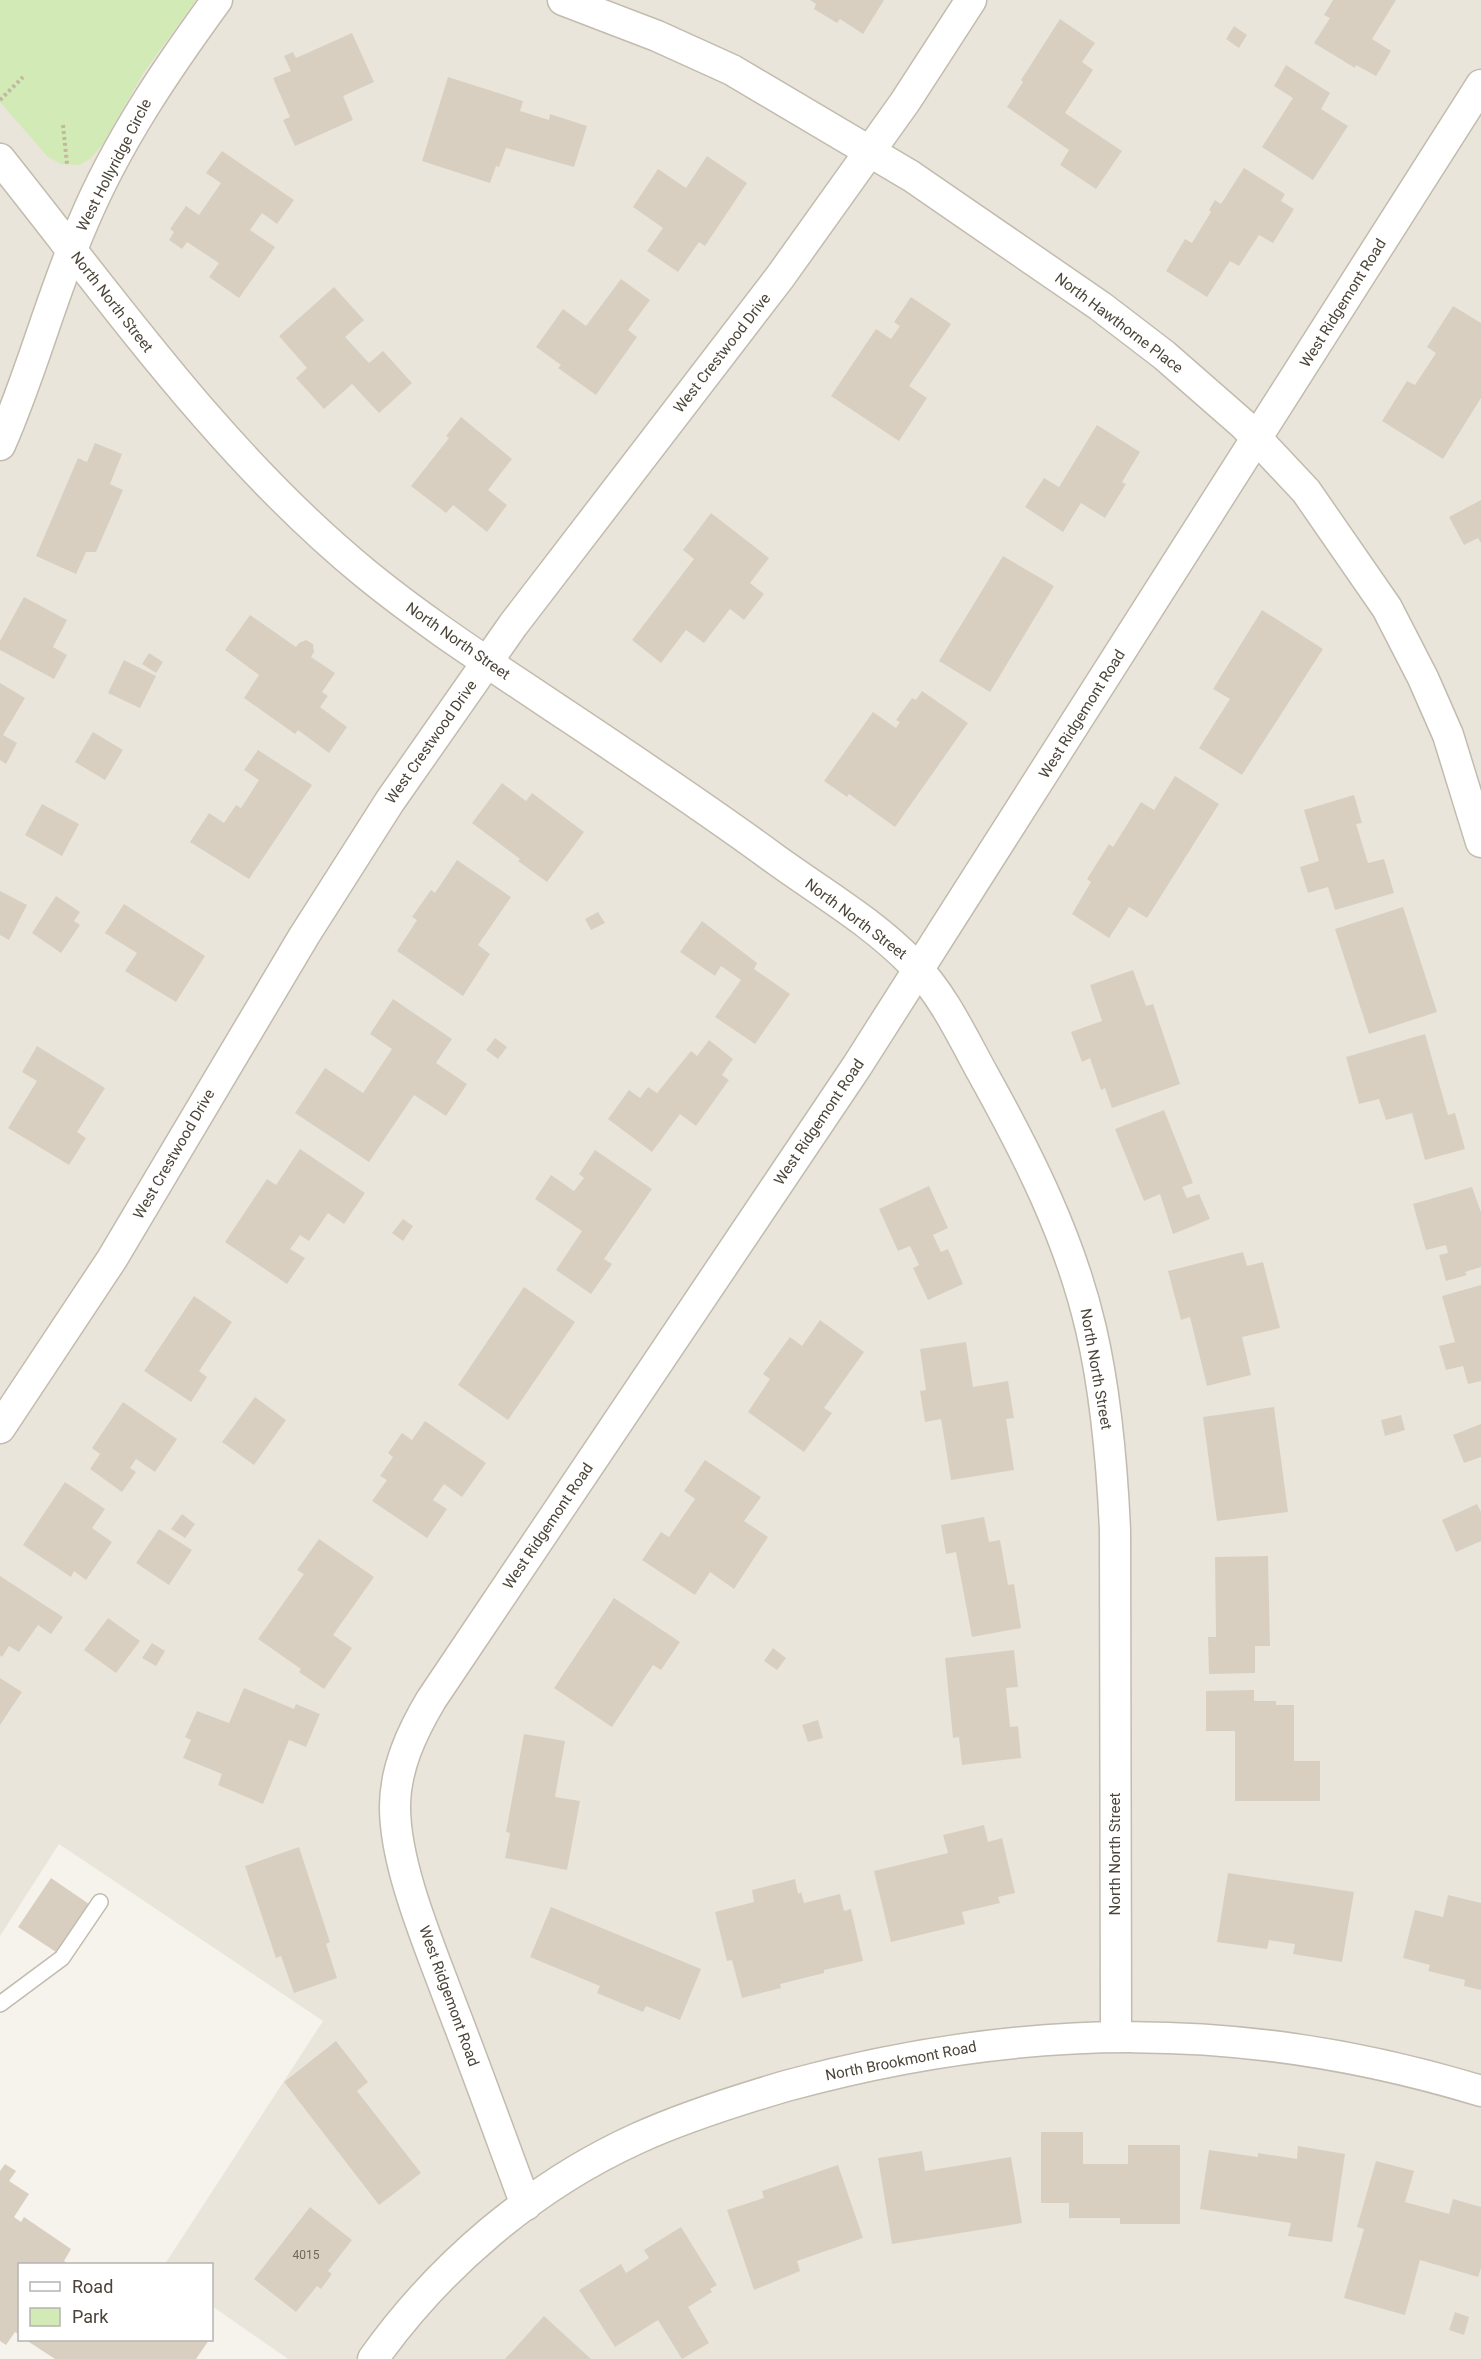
<svg xmlns="http://www.w3.org/2000/svg" width="1481" height="2359" font-family="Roboto,sans-serif">
<style>
.residential{fill:#eae5da}
.green{fill:#d2eab5}
.building{fill:#d8cfc1}
.lines{fill:none;stroke-linecap:round;stroke-linejoin:round}
.service-casing{stroke:#c2bbae;stroke-width:18}
.minor-casing{stroke:#c2bbae;stroke-width:33}
.path{stroke:#c4b79f;stroke-width:4;stroke-dasharray:3 3;stroke-linecap:butt}
.service{stroke:#fff;stroke-width:15}
.minor{stroke:#fff;stroke-width:30}
.labels{text-anchor:middle;stroke-width:5;stroke-linejoin:round;paint-order:stroke}
.number-label{font-size:12px;fill:#6e675b}
.street-label{font-size:15px;fill:#4b4439;stroke:#fff}
</style>
<rect width="100%" height="100%" fill="#f6f3ec"/>
<path class="residential" d="M 0,0 L 1481,0 L 1481,2359 L 288,2359 L 212,2306 L 212,2264 L 165,2264 L 323,2021 L 59,1844 L 0,1936 Z"/>
<path class="green" d="M 0,0 L 196,0 L 144,72 L 102,145 L 90,159 L 79,165 L 61,164 L 48,157 L 0,102 Z"/>
<path class="building" d="M 810,0 L 884,0 L 863,34 L 840,19 L 837,23 L 814,9 L 816,4 Z
M 1333,0 L 1396,0 L 1372,39 L 1391,51 L 1376,76 L 1356,65 L 1355,68 L 1314,43 L 1330,18 L 1324,15 Z
M 1060,19 L 1095,43 L 1082,62 L 1093,70 L 1065,113 L 1122,151 L 1096,189 L 1060,165 L 1069,150 L 1007,107 L 1023,82 L 1021,80 Z
M 1234,26 L 1247,35 L 1239,48 L 1226,39 Z
M 352,33 L 374,82 L 343,96 L 353,120 L 295,146 L 283,120 L 290,117 L 273,78 L 291,71 L 284,56 L 293,52 L 296,58 Z
M 1286,65 L 1330,93 L 1321,109 L 1348,126 L 1313,180 L 1262,147 L 1293,98 L 1274,86 Z
M 448,77 L 523,101 L 520,111 L 549,120 L 550,114 L 587,126 L 574,167 L 506,148 L 499,167 L 496,166 L 490,183 L 422,161 Z
M 222,151 L 294,200 L 277,224 L 262,213 L 250,230 L 275,247 L 239,298 L 209,277 L 219,263 L 187,242 L 182,249 L 169,240 L 174,232 L 170,229 L 186,206 L 199,215 L 221,183 L 206,173 Z
M 707,156 L 747,183 L 705,246 L 699,242 L 678,272 L 647,251 L 663,228 L 633,207 L 658,169 L 686,188 Z
M 1244,168 L 1285,194 L 1281,201 L 1294,209 L 1273,243 L 1259,235 L 1239,266 L 1230,261 L 1207,297 L 1166,271 L 1185,239 L 1192,243 L 1211,212 L 1209,210 L 1215,200 L 1221,204 Z
M 621,279 L 650,300 L 628,330 L 637,337 L 596,395 L 558,368 L 561,365 L 536,347 L 563,309 L 586,326 Z
M 334,287 L 364,320 L 345,337 L 369,363 L 383,351 L 412,383 L 379,413 L 352,384 L 324,409 L 296,378 L 307,368 L 279,336 Z
M 911,297 L 951,324 L 909,386 L 927,398 L 899,441 L 831,396 L 876,329 L 891,339 L 900,326 L 894,322 Z
M 1453,306 L 1481,323 L 1481,398 L 1443,459 L 1382,421 L 1407,381 L 1415,385 L 1436,353 L 1427,347 Z
M 461,417 L 512,459 L 488,490 L 507,505 L 487,532 L 453,505 L 446,513 L 411,486 L 449,438 L 446,436 Z
M 1097,425 L 1140,452 L 1122,482 L 1126,484 L 1105,518 L 1081,503 L 1063,532 L 1025,507 L 1044,478 L 1059,487 Z
M 95,443 L 122,454 L 110,484 L 123,490 L 96,552 L 86,552 L 76,574 L 36,556 L 78,458 L 87,462 Z
M 1481,500 L 1481,543 L 1478,538 L 1464,545 L 1449,517 Z
M 711,513 L 769,558 L 750,583 L 764,594 L 744,620 L 730,609 L 704,643 L 686,630 L 661,663 L 632,640 L 694,559 L 683,550 Z
M 1003,556 L 1054,586 L 990,692 L 939,661 Z
M 24,597 L 67,620 L 53,647 L 67,655 L 54,679 L 0,650 L 0,641 Z
M 1262,610 L 1323,649 L 1242,775 L 1199,748 L 1230,699 L 1213,689 Z
M 250,615 L 296,647 L 299,643 L 306,640 L 313,644 L 314,652 L 311,657 L 335,673 L 322,692 L 328,696 L 320,707 L 347,727 L 329,753 L 298,730 L 295,734 L 244,698 L 259,675 L 225,650 Z
M 149,653 L 163,662 L 156,673 L 142,664 Z
M 124,660 L 156,676 L 140,708 L 108,693 Z
M 0,683 L 25,698 L 3,735 L 17,743 L 6,764 L 0,760 Z
M 922,691 L 968,723 L 895,827 L 849,794 L 847,797 L 824,781 L 873,712 L 896,728 L 900,722 L 896,720 L 912,698 L 916,700 Z
M 93,732 L 123,750 L 105,780 L 75,762 Z
M 258,750 L 312,785 L 249,879 L 190,842 L 209,813 L 224,823 L 236,805 L 241,808 L 259,780 L 244,770 Z
M 1175,776 L 1219,804 L 1147,918 L 1129,907 L 1109,938 L 1072,914 L 1091,882 L 1087,879 L 1109,844 L 1113,847 L 1141,802 L 1154,810 Z
M 502,783 L 526,801 L 532,793 L 584,832 L 547,882 L 518,861 L 520,859 L 472,823 Z
M 1354,795 L 1362,823 L 1356,824 L 1368,863 L 1384,859 L 1394,893 L 1335,910 L 1328,887 L 1308,893 L 1300,867 L 1319,861 L 1304,810 Z
M 42,804 L 79,824 L 62,856 L 25,835 Z
M 457,860 L 511,897 L 478,945 L 490,954 L 463,996 L 397,951 L 417,920 L 412,917 L 431,890 L 435,893 Z
M 0,891 L 27,905 L 9,940 L 0,935 Z
M 56,896 L 80,912 L 74,921 L 80,925 L 61,953 L 32,933 Z
M 124,904 L 205,956 L 176,1002 L 125,971 L 137,953 L 105,933 Z
M 1403,907 L 1437,1012 L 1369,1034 L 1335,929 Z
M 598,912 L 605,923 L 591,930 L 585,919 Z
M 702,921 L 757,963 L 754,969 L 790,994 L 755,1044 L 715,1017 L 741,980 L 721,966 L 715,976 L 680,952 Z
M 1133,970 L 1146,1006 L 1153,1004 L 1180,1084 L 1112,1108 L 1105,1088 L 1101,1090 L 1090,1058 L 1082,1062 L 1071,1032 L 1102,1021 L 1090,985 Z
M 393,999 L 452,1039 L 436,1063 L 467,1084 L 446,1116 L 414,1095 L 369,1162 L 295,1113 L 325,1068 L 363,1093 L 392,1049 L 370,1034 Z
M 1425,1034 L 1448,1115 L 1455,1113 L 1465,1149 L 1425,1160 L 1412,1113 L 1386,1120 L 1379,1099 L 1359,1104 L 1346,1057 Z
M 495,1038 L 507,1047 L 498,1059 L 486,1050 Z
M 709,1040 L 733,1059 L 722,1075 L 729,1080 L 696,1126 L 680,1114 L 652,1152 L 608,1119 L 629,1090 L 640,1098 L 648,1087 L 657,1093 L 691,1051 L 697,1056 Z
M 37,1046 L 105,1088 L 77,1132 L 86,1138 L 69,1165 L 8,1128 L 37,1081 L 22,1072 Z
M 1164,1110 L 1193,1183 L 1182,1187 L 1187,1198 L 1199,1194 L 1210,1219 L 1173,1234 L 1160,1194 L 1144,1201 L 1115,1129 Z
M 300,1149 L 365,1193 L 344,1224 L 328,1213 L 309,1241 L 300,1235 L 290,1249 L 305,1258 L 287,1284 L 225,1242 L 267,1179 L 276,1185 Z
M 595,1150 L 652,1189 L 604,1259 L 612,1264 L 591,1294 L 556,1270 L 582,1231 L 535,1199 L 551,1175 L 574,1191 L 584,1178 L 579,1174 Z
M 929,1186 L 948,1228 L 933,1235 L 941,1252 L 948,1249 L 963,1284 L 928,1300 L 913,1268 L 919,1265 L 910,1246 L 898,1251 L 879,1209 Z
M 1472,1187 L 1481,1212 L 1481,1267 L 1465,1272 L 1467,1275 L 1446,1281 L 1439,1255 L 1448,1253 L 1446,1245 L 1426,1250 L 1413,1204 Z
M 403,1219 L 413,1226 L 403,1241 L 392,1233 Z
M 1243,1252 L 1247,1266 L 1263,1262 L 1280,1328 L 1242,1337 L 1251,1375 L 1207,1386 L 1190,1317 L 1181,1320 L 1168,1271 Z
M 1481,1285 L 1481,1381 L 1468,1384 L 1463,1366 L 1446,1370 L 1439,1346 L 1455,1342 L 1442,1296 Z
M 524,1287 L 575,1322 L 508,1420 L 458,1385 Z
M 194,1296 L 232,1322 L 199,1371 L 207,1377 L 191,1402 L 144,1371 Z
M 820,1320 L 864,1352 L 824,1408 L 832,1413 L 804,1452 L 748,1412 L 770,1379 L 763,1374 L 790,1337 L 802,1346 Z
M 966,1342 L 973,1387 L 1008,1381 L 1014,1418 L 1006,1419 L 1014,1470 L 951,1480 L 941,1419 L 925,1422 L 920,1391 L 926,1390 L 920,1349 Z
M 255,1397 L 286,1420 L 254,1465 L 222,1442 Z
M 123,1402 L 177,1439 L 155,1472 L 136,1459 L 130,1468 L 136,1472 L 122,1492 L 90,1469 L 100,1454 L 92,1448 Z
M 1274,1407 L 1288,1512 L 1217,1521 L 1203,1417 Z
M 1401,1415 L 1405,1430 L 1385,1436 L 1381,1420 Z
M 425,1421 L 486,1463 L 462,1497 L 444,1484 L 433,1500 L 447,1509 L 427,1538 L 372,1501 L 387,1480 L 380,1476 L 393,1457 L 388,1453 L 402,1433 L 412,1440 Z
M 1481,1424 L 1481,1457 L 1464,1463 L 1453,1435 Z
M 705,1460 L 761,1497 L 744,1521 L 768,1537 L 734,1589 L 710,1572 L 695,1595 L 642,1560 L 661,1532 L 669,1537 L 695,1499 L 684,1491 Z
M 65,1482 L 105,1509 L 92,1528 L 112,1542 L 86,1580 L 74,1571 L 71,1577 L 23,1545 Z
M 1477,1504 L 1481,1512 L 1481,1541 L 1456,1552 L 1442,1520 Z
M 182,1514 L 195,1524 L 185,1538 L 171,1529 Z
M 984,1517 L 989,1542 L 1000,1540 L 1008,1585 L 1014,1584 L 1021,1628 L 972,1637 L 956,1552 L 946,1554 L 941,1525 Z
M 159,1529 L 192,1550 L 169,1585 L 136,1563 Z
M 319,1539 L 374,1577 L 333,1635 L 352,1648 L 324,1689 L 299,1672 L 301,1669 L 258,1639 L 304,1574 L 297,1570 Z
M 1268,1556 L 1270,1646 L 1255,1646 L 1255,1673 L 1209,1674 L 1208,1637 L 1216,1637 L 1215,1557 Z
M 0,1576 L 63,1617 L 51,1634 L 38,1625 L 19,1652 L 9,1646 L 2,1657 L 0,1655 Z
M 614,1598 L 680,1642 L 661,1670 L 653,1665 L 612,1727 L 554,1688 Z
M 108,1618 L 140,1641 L 116,1673 L 84,1650 Z
M 152,1643 L 165,1651 L 156,1666 L 142,1658 Z
M 773,1648 L 786,1658 L 777,1670 L 764,1661 Z
M 1014,1650 L 1018,1687 L 1006,1688 L 1010,1727 L 1018,1726 L 1021,1758 L 962,1765 L 959,1737 L 953,1738 L 945,1658 Z
M 0,1678 L 22,1692 L 0,1725 Z
M 244,1688 L 294,1709 L 296,1704 L 320,1714 L 306,1747 L 289,1740 L 263,1804 L 218,1785 L 222,1774 L 183,1758 L 191,1740 L 185,1737 L 197,1711 L 229,1723 Z
M 1254,1690 L 1254,1701 L 1276,1701 L 1276,1705 L 1294,1705 L 1294,1761 L 1320,1761 L 1320,1801 L 1235,1801 L 1235,1731 L 1206,1731 L 1206,1691 Z
M 818,1720 L 823,1738 L 808,1742 L 802,1725 Z
M 524,1734 L 565,1741 L 555,1797 L 580,1801 L 567,1870 L 505,1858 L 510,1833 L 506,1832 Z
M 984,1825 L 988,1842 L 1002,1838 L 1015,1893 L 998,1897 L 1000,1903 L 962,1912 L 965,1924 L 891,1942 L 874,1871 L 948,1853 L 943,1835 Z
M 299,1847 L 330,1942 L 326,1944 L 337,1978 L 294,1993 L 281,1956 L 276,1958 L 245,1866 Z
M 1228,1873 L 1354,1892 L 1342,1962 L 1293,1954 L 1295,1944 L 1269,1940 L 1267,1949 L 1217,1942 Z
M 51,1878 L 89,1904 L 56,1952 L 18,1927 Z
M 795,1879 L 798,1894 L 801,1892 L 804,1903 L 840,1894 L 844,1911 L 851,1909 L 863,1961 L 824,1970 L 824,1973 L 780,1984 L 781,1988 L 742,1998 L 732,1960 L 727,1961 L 715,1912 L 754,1902 L 752,1890 Z
M 1448,1895 L 1481,1903 L 1481,1990 L 1464,1986 L 1465,1980 L 1428,1971 L 1430,1965 L 1403,1958 L 1415,1910 L 1443,1917 Z
M 551,1907 L 701,1969 L 680,2020 L 646,2006 L 643,2012 L 597,1993 L 600,1986 L 530,1957 Z
M 336,2041 L 368,2082 L 357,2091 L 421,2173 L 379,2205 L 284,2082 Z
M 1041,2132 L 1083,2132 L 1083,2164 L 1128,2164 L 1128,2145 L 1180,2145 L 1180,2224 L 1120,2224 L 1120,2218 L 1069,2218 L 1069,2203 L 1041,2203 Z
M 1298,2146 L 1345,2154 L 1332,2242 L 1288,2236 L 1291,2223 L 1200,2209 L 1209,2150 L 1258,2157 L 1258,2153 L 1297,2159 Z
M 922,2151 L 925,2171 L 1011,2157 L 1022,2223 L 892,2244 L 878,2158 Z
M 1376,2161 L 1414,2171 L 1405,2202 L 1449,2214 L 1453,2199 L 1481,2207 L 1481,2268 L 1478,2277 L 1420,2260 L 1405,2315 L 1344,2298 L 1364,2229 L 1357,2227 Z
M 5,2164 L 16,2171 L 9,2181 L 29,2194 L 14,2217 L 21,2222 L 24,2217 L 71,2249 L 64,2261 L 69,2264 L 20,2264 L 20,2335 L 15,2332 L 6,2345 L 0,2341 L 0,2171 Z
M 838,2165 L 863,2238 L 797,2261 L 800,2271 L 754,2290 L 727,2210 L 764,2198 L 762,2191 Z
M 310,2207 L 352,2240 L 328,2271 L 332,2274 L 321,2289 L 317,2286 L 296,2312 L 254,2279 Z
M 681,2227 L 717,2285 L 710,2289 L 712,2292 L 688,2307 L 709,2343 L 682,2359 L 658,2320 L 615,2347 L 579,2290 L 621,2264 L 626,2273 L 649,2258 L 644,2250 Z
M 1455,2312 L 1469,2317 L 1464,2335 L 1449,2330 Z
M 544,2316 L 591,2359 L 505,2359 Z
M 26,2340 L 209,2340 L 196,2359 L 55,2359 Z"/>
<g class="lines">
<defs>
<path id="service" d="M 0,2004 L 62,1958 L 100,1902"/>
<path id="minor" d="M 563,0 L 657,36 L 732,70 L 911,176 L 1100,306 L 1164,355 L 1244,425 L 1306,491 L 1387,608 L 1423,678 L 1448,735 L 1481,842
M 0,159 C 115,303 222,456 366,574 C 426,623 490,664 554,707 C 629,757 703,806 775,859 C 822,893 874,923 914,965 C 944,996 963,1038 983,1074 C 1028,1155 1070,1238 1091,1329 C 1106,1394 1112,1463 1115,1530 L 1116,2036
M 0,445 C 32,373 51,296 83,223 C 117,142 166,70 217,0
M 0,1428 L 112,1259 L 304,936 L 390,801 L 513,625 L 780,277 L 905,102 L 971,0
M 526,2205 C 501,2138 477,2071 451,2004 C 430,1947 395,1867 395,1807 C 395,1768 412,1732 431,1700 L 857,1066 L 1481,85
M 373,2359 C 439,2266 533,2186 636,2139 C 684,2117 735,2101 786,2086 C 1023,2021 1245,2019 1481,2091"/>
</defs>
<use href="#service" class="service-casing"/>
<use href="#minor" class="minor-casing"/>
<path class="path" d="M 0,100 L 23,77
M 63,125 L 67,164"/>
<use href="#service" class="service"/>
<use href="#minor" class="minor"/>
</g>
<g class="labels">
<g class="number-label">
<text x="306" y="2259">4015</text>
</g>
<g class="street-label">
<text transform="translate(114 165) rotate(-63)" y="5">West Hollyridge Circle</text>
<text transform="translate(112 302) rotate(52)" y="5">North North Street</text>
<text transform="translate(1343 303) rotate(-58)" y="5">West Ridgemont Road</text>
<text transform="translate(1119 323) rotate(37)" y="5">North Hawthorne Place</text>
<text transform="translate(722 353) rotate(-52)" y="5">West Crestwood Drive</text>
<text transform="translate(458 641) rotate(35)" y="5">North North Street</text>
<text transform="translate(1082 714) rotate(-58)" y="5">West Ridgemont Road</text>
<text transform="translate(431 742) rotate(-55)" y="5">West Crestwood Drive</text>
<text transform="translate(856 919) rotate(37)" y="5">North North Street</text>
<text transform="translate(819 1122) rotate(-56)" y="5">West Ridgemont Road</text>
<text transform="translate(174 1154) rotate(-60)" y="5">West Crestwood Drive</text>
<text transform="translate(1096 1369) rotate(80)" y="5">North North Street</text>
<text transform="translate(548 1526) rotate(-56)" y="5">West Ridgemont Road</text>
<text transform="translate(1115 1854) rotate(-90)" y="5">North North Street</text>
<text transform="translate(449 1996) rotate(70)" y="5">West Ridgemont Road</text>
<text transform="translate(901 2061) rotate(-11)" y="5">North Brookmont Road</text>
</g>
</g>
<rect x="18" y="2263" width="195" height="78" fill="#ffffff" stroke="#b7b4b0" stroke-width="1.5"/>
<rect x="30" y="2282" width="30" height="9" fill="#ffffff" stroke="#b7b4b0" stroke-width="1.5"/>
<text x="72" y="2293" font-size="18" fill="#4b4439">Road</text>
<rect x="30" y="2308" width="30" height="18" fill="#d2eab5" stroke="#b7b4b0" stroke-width="1.5"/>
<text x="72" y="2323" font-size="18" fill="#4b4439">Park</text>
</svg>
